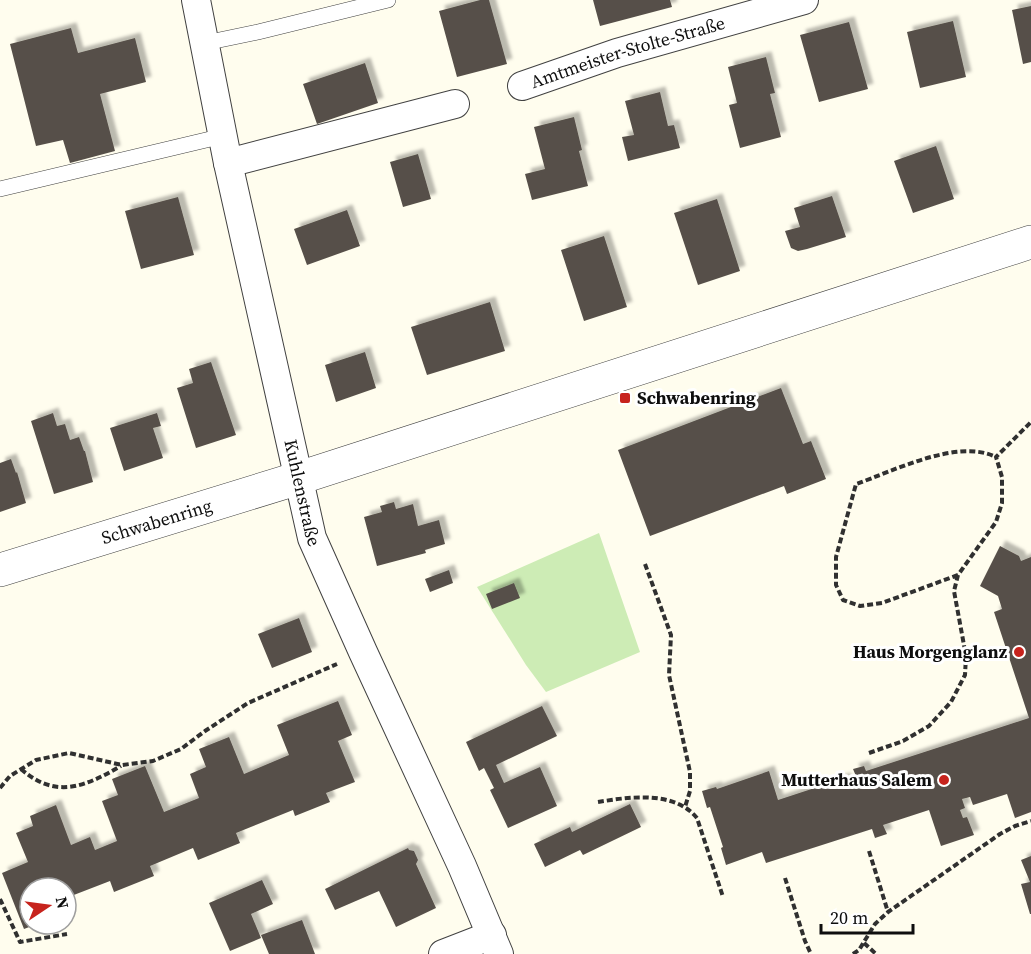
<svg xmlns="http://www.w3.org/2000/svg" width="1031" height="954" font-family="'Source Serif 4',serif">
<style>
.green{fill:#cdecb5}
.building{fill:#575049;filter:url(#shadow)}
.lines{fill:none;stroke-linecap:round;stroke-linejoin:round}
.service-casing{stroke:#414141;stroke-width:16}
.minor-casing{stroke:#414141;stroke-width:30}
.tertiary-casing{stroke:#414141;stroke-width:34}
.path{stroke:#303030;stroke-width:4;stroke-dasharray:6 3;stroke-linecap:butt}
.service{stroke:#fff;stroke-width:15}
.minor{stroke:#fff;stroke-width:28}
.tertiary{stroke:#fff;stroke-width:33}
.poi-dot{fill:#c7231d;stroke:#fff;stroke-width:2}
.labels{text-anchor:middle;stroke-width:6;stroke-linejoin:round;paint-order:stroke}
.street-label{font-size:18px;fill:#0e0e0e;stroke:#fff}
.poi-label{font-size:18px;font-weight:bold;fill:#0e0e0e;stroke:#fff;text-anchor:end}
</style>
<defs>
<filter id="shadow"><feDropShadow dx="5.5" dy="-5.5" stdDeviation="1.5" flood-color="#0004"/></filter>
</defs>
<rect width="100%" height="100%" fill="#fffdee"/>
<path class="green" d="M 599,533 L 640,652 L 546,692 L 526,665 L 477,587 Z"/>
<path class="building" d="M 480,0 L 489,0 L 507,64 L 457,77 L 439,11 Z
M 593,0 L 670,0 L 672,7 L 600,26 Z
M 1031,6 L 1031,62 L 1023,64 L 1012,10 Z
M 953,21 L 966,77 L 920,88 L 907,32 Z
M 849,22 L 868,89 L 819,102 L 800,35 Z
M 71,28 L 78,53 L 135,38 L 146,82 L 100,94 L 115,151 L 70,163 L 63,140 L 36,146 L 10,44 Z
M 766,57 L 775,93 L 770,94 L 781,137 L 740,148 L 729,105 L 737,103 L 728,67 Z
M 365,63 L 378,103 L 317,124 L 303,84 Z
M 660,92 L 668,126 L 674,125 L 680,148 L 628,161 L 622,137 L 634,135 L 625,101 Z
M 574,117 L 582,150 L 579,151 L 588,186 L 532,200 L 525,174 L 545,169 L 534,127 Z
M 936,146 L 954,199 L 913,213 L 894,161 Z
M 418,154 L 431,199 L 403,207 L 390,162 Z
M 832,196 L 846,237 L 807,249 L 798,251 L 791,248 L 785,231 L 800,227 L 794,208 Z
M 178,197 L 194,255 L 141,269 L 125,211 Z
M 717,199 L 740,271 L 698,285 L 674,213 Z
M 347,210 L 360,246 L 307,265 L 294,229 Z
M 604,236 L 627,307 L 584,321 L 561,250 Z
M 490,302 L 505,351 L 427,375 L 411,327 Z
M 365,352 L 376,388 L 336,402 L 325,365 Z
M 211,362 L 236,435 L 196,448 L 177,388 L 193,383 L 189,369 Z
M 781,388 L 803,444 L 811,441 L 826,479 L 787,494 L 784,486 L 650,536 L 618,450 Z
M 53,413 L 57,426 L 65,424 L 70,440 L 79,437 L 84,451 L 85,451 L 93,482 L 54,494 L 31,421 Z
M 157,413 L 161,426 L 153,428 L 163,458 L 124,471 L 110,428 Z
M 11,459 L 16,473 L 17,472 L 26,503 L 0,512 L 0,463 Z
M 394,502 L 396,509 L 413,504 L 418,526 L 439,520 L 445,544 L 425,550 L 426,553 L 377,566 L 364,517 L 382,512 L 380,506 Z
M 1000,546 L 1019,556 L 1021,561 L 1031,557 L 1031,812 L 1015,818 L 1007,794 L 973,805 L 970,797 L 962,799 L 965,808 L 960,810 L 963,818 L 967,817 L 974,835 L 941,846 L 929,810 L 883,825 L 887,834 L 875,838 L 872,829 L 766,863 L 762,852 L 726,865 L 721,848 L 723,847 L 710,807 L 707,808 L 702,791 L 716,787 L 717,789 L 769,771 L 778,800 L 845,778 L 847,784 L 858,781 L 853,769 L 864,766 L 866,771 L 1029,718 L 994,612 L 1002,609 L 998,596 L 980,586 Z
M 449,570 L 453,583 L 430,592 L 425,579 Z
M 514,583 L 520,598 L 492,609 L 486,594 Z
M 299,618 L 312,652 L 272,668 L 258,634 Z
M 338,701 L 352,735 L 338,741 L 355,782 L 326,793 L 330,802 L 295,816 L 293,810 L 236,833 L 240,843 L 198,860 L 193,848 L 150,866 L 154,876 L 114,892 L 110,881 L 66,898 L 66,888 L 30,888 L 30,924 L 37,924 L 24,929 L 2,873 L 28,862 L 16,833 L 33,826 L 30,816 L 56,805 L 71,845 L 90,837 L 95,850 L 117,841 L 102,801 L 118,795 L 112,779 L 145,766 L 164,812 L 199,798 L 190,774 L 206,767 L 199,749 L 229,737 L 244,774 L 289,755 L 277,725 Z
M 542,706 L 557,736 L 496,765 L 504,783 L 540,767 L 557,806 L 508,828 L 490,790 L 494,788 L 484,768 L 479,771 L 466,742 Z
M 630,804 L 641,827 L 583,855 L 580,850 L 545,867 L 534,844 L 570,827 L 572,832 Z
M 408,848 L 409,850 L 414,851 L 418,860 L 416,864 L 436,908 L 396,927 L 379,891 L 335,910 L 325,889 Z
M 1031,856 L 1031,914 L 1030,914 L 1021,884 L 1030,882 L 1021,860 Z
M 262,880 L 273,904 L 251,914 L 261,938 L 230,951 L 209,903 Z
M 302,920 L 315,954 L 269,954 L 261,935 Z"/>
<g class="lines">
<defs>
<path id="service" d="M 205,43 L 258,32 L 388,0
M 0,189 L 223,136"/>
<g id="minor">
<path id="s1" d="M 196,0 L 228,163 L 312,538 L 363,652 L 462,866 L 499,954"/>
<path id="s2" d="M 522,86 L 617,53 L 804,0"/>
<path d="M 228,163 L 455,104"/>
<path d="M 443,954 L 492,935"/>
</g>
<g id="tertiary">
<path id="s3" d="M 0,570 L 299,478 L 1031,242"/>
</g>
</defs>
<use href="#service" class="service-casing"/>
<use href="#minor" class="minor-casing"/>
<use href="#tertiary" class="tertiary-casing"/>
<path class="path" d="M 645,564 L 671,635 L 669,675 L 690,772 L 690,791 L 685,807
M 958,575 L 882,603 L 860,606 L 843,600 L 836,585 L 836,557 L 856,484 C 894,471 957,438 996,457
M 869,753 L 903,741 L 929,726 L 951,702 L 965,675 L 966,656 L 954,591 L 958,575 L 996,522 L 1002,503 L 1002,477 L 996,457 L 1031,422
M 21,769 C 56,800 86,786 121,766
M 0,788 L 10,776 L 36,760 L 69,753 L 122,765 L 153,761 L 181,749 L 205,731 L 248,703 L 337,664
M 598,802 C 629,797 674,790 697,818 L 723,897
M 869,851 L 888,912
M 785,878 L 805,941 L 811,954
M 0,899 L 20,942 L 67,934
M 864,943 L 876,954
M 853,954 L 859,950 L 875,924 L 888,912 L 1000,834 L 1015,826 L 1031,821"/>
<use href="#service" class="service"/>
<use href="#minor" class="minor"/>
<use href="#tertiary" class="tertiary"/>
</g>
<g class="poi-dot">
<rect x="619" y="392" width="12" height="12" rx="3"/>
<circle cx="1019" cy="652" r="6"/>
<circle cx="944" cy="780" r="6"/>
</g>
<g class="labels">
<g class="street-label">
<text dy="6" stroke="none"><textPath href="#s2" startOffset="111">Amtmeister-Stolte-Straße</textPath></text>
<text dy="6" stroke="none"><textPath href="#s1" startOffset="504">Kuhlenstraße</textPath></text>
<text dy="6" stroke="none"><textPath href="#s3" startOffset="164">Schwabenring</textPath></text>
</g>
<g class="poi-label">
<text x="637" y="404" text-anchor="start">Schwabenring</text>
<text x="1007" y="658">Haus Morgenglanz</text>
<text x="932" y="786">Mutterhaus Salem</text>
</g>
</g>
<g transform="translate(48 906) rotate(77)"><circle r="28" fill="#ffffff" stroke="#9f9f9f" stroke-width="1.5"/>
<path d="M0-4.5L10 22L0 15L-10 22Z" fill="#c7231d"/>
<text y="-9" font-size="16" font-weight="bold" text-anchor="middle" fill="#0e0e0e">N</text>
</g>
<path d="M821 924v9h92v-9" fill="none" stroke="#0e0e0e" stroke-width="3"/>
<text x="830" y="924" font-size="18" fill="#0e0e0e" stroke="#ffffff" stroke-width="4.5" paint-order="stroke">20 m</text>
</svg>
